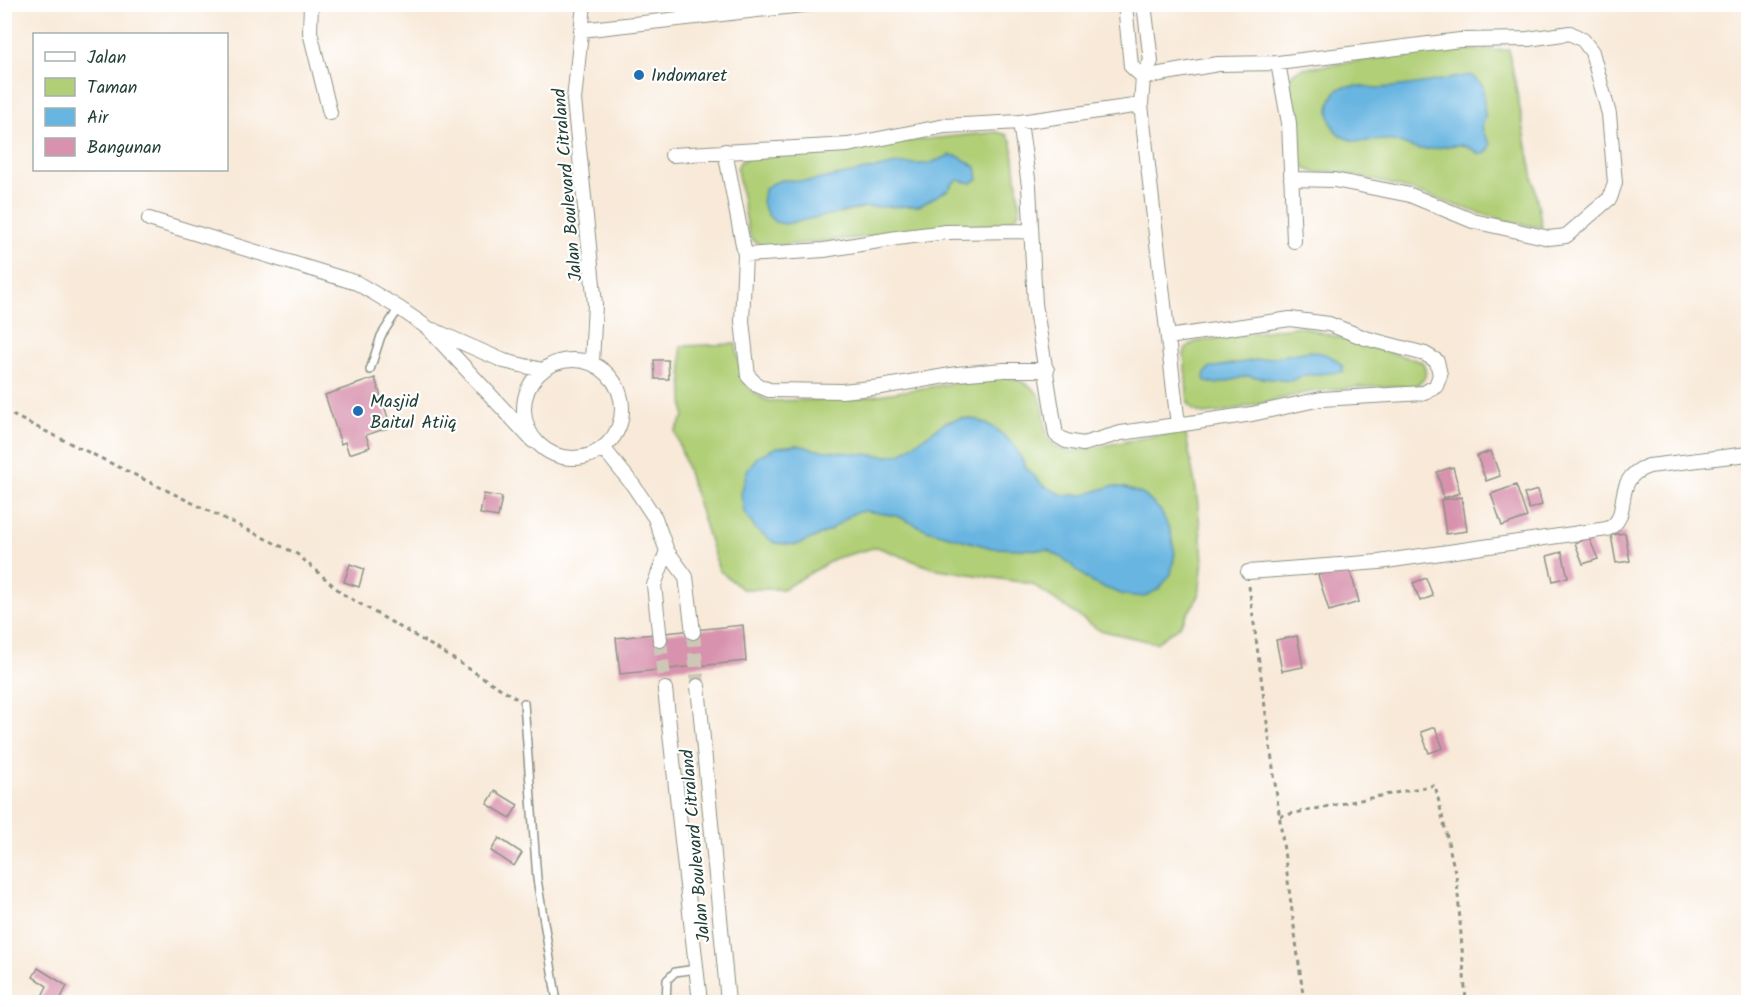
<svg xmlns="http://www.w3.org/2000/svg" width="1753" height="1007" font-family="Kalam,sans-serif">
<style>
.green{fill:#b0cf76;stroke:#688655;stroke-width:1.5}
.water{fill:#67b5e1;stroke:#43798a;stroke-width:1.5}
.building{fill:#d892ad}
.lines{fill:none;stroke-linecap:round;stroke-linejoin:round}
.street-tunnel{stroke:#cdc7b7;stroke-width:14;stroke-dasharray:14 7;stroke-linecap:butt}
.lane-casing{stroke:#8c9386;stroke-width:10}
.street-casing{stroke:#8c9386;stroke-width:16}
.path{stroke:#8c9386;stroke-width:3;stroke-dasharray:4.5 4.5;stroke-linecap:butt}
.lane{stroke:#fff;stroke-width:7}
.street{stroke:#fff;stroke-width:14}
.poi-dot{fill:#1f6fb2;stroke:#fff;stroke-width:2}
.labels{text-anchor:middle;stroke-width:4.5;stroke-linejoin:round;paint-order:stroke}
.poi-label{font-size:18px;fill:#1f3d34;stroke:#fff;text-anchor:start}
.street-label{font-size:18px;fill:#1f3d34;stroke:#fff}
</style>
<rect width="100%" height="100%" fill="#fff"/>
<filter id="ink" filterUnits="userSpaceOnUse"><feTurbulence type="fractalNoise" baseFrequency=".0167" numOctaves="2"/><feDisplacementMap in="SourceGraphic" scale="12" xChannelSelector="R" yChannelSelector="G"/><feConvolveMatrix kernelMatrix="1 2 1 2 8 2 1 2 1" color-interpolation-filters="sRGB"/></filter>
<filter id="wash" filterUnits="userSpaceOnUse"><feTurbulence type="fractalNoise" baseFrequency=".008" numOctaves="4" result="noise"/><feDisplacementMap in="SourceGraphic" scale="24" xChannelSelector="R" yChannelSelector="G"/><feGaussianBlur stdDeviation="1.35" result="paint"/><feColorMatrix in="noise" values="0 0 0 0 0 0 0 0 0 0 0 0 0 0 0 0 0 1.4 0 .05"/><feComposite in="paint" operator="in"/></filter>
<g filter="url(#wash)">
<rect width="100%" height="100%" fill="#f8e9d8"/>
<path class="green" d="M 1438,50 L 1509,50 L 1542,227 C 1483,221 1431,192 1373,180 C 1360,177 1346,173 1332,172 C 1326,172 1319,174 1314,172 C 1307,171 1304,166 1300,160 L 1288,84 L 1292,74 L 1300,69 Z
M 997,132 L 1007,135 L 1012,142 L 1020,210 L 1016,217 L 1007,223 L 766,247 L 754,241 L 749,234 L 737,169 L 740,162 L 749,157 Z
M 1299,326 L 1422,362 C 1429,373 1426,381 1414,386 L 1359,387 L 1310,392 L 1223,412 L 1203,414 L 1193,410 L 1188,403 L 1184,354 L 1187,347 L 1195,342 Z
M 736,344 C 739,369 743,391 769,401 L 853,399 L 1000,376 C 1014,378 1034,384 1040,398 C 1050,421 1036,447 1072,452 L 1185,430 L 1197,495 L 1203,560 L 1199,596 L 1179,627 L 1156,643 L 1099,630 L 1032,584 L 932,568 L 877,547 L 836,558 L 783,589 L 742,589 L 719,570 L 675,431 L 684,417 L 681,346 Z"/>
<path class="water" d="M 1471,75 L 1483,86 L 1485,118 L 1482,126 L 1484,134 L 1491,144 L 1489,149 L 1485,154 L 1479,154 C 1457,135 1443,152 1418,149 C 1409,148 1401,142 1392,141 C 1375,138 1361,146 1343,137 C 1325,127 1324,95 1343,87 C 1353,84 1369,88 1380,88 C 1411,86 1440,80 1471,75 Z
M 950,155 L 960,157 L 976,167 L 978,179 L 971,183 L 958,180 L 953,183 L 948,190 L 919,206 L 867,207 L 785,224 L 775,222 L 768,215 L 762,203 L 764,190 L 771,184 L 782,180 L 810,181 L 898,164 L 928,164 Z
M 1310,351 C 1324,353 1333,355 1343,367 L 1343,372 L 1305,375 L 1290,381 L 1247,376 L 1217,384 L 1205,381 L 1204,376 L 1209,368 Z
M 961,418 L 978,420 L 995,428 L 1014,445 L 1027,469 L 1044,486 L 1063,495 L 1083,495 L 1112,486 L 1126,488 L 1144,495 L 1160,510 L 1170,530 L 1175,553 L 1171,574 L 1159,589 L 1144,597 L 1124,595 L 1092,583 L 1064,559 L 1048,550 L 992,548 L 927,530 L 897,516 L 865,511 L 854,513 L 827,532 L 797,545 L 775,543 L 756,530 L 744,512 L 741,494 L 747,470 L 758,456 L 777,447 L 798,445 L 817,450 L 887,456 L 900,454 L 946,422 Z"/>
<g id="blocks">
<path class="building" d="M 654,360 L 668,360 L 669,379 L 655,379 Z
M 375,378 L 391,427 L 366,435 L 370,447 L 349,454 L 345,442 L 341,444 L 325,395 Z
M 1491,451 L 1500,476 L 1486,481 L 1477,456 Z
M 1453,467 L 1460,493 L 1444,498 L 1437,472 Z
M 1516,485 L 1527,517 L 1502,526 L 1491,494 Z
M 1538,490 L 1542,505 L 1529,509 L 1524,494 Z
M 484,494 L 502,497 L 498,517 L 480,514 Z
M 1462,497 L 1467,531 L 1446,534 L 1441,500 Z
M 1625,533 L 1630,561 L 1616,563 L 1611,535 Z
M 1589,538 L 1598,559 L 1583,564 L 1575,543 Z
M 1562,552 L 1568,577 L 1553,581 L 1547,556 Z
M 350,564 L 364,569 L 359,587 L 344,582 Z
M 1349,566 L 1359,602 L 1329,611 L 1318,575 Z
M 1426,578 L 1433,596 L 1420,601 L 1413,583 Z
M 743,625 L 746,661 L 620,674 L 616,638 Z
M 1297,636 L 1303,667 L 1282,671 L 1276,640 Z
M 1435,727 L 1443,748 L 1429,753 L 1421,732 Z
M 495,791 L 518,805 L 510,818 L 487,804 Z
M 499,838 L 522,853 L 514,866 L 491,851 Z
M 38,968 L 67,986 L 59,1002 L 39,1002 L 47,986 L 33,977 Z"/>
</g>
</g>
<g filter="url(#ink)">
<use href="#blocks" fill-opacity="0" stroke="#8c9386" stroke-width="1.5"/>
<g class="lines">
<path class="street-tunnel" d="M 693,632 L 698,686
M 660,640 L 665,689"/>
<defs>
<path id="lane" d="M 370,370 L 381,336 L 399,308
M 524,703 L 537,879 L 557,1002
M 666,1002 L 667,980 L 675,972 L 696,969"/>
<path id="street" d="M 311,4 L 310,32 L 330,113
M 584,4 L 574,100 L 595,304 L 592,363
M 1125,4 L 1131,66 L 1143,77
M 1144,4 L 1151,61 L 1143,77 L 1141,105 L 1178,425
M 581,30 L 811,4
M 1278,63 L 1289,123 L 1294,241
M 1143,77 L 1218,64 L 1278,63 L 1460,40 L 1528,39 L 1570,33 L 1583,40 L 1592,52 L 1609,114 L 1615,183 L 1610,198 L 1566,236 L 1549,238 L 1473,221 L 1410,195 L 1334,180 L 1291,179
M 1020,122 L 1029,186 L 1035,304 L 1056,435 L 1066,441 L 1083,444 L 1121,433 L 1252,414 L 1321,399 L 1424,393 L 1436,386 L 1440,375 L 1437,361 L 1425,354 L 1365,338 L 1329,324 L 1290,319 L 1168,337
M 725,151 L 745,255 L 742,321 L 748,376 L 757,385 L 769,390 L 842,391 L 881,387 L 957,374 L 1004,370 L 1047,370
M 672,155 L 848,145 L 945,126 L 1020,122 L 1141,105
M 149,219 L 357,283 L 399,308 L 428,328 L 533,441
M 745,255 L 824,250 L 897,238 L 946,232 L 1030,231
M 433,330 L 504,361 L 542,370
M524 409a49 49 0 1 1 98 0a49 49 0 1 1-98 0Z
M 604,449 L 633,485 L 655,518 L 667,551 L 686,577 L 693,632
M 1248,572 L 1379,562 L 1607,529 C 1635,517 1608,479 1649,466 L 1748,454
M 660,640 L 654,585 L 667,551
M 698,686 L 728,1002
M 665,689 L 700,1002"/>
</defs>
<use href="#lane" class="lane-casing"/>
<use href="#street" class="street-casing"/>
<path class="path" d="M 4,411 L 297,554 L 343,594 L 436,648 L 517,699
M 1249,586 L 1304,1002
M 1280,816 L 1435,785 L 1457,881 L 1466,1002"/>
<use href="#lane" class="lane"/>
<use href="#street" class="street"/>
</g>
</g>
<g class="poi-dot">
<circle cx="639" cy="75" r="6"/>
<circle cx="358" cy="411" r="6"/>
</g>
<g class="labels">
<g class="poi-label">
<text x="651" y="81">Indomaret</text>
<text x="370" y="407">Masjid<tspan x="370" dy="21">Baitul Atiiq</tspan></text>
</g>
<g class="street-label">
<text transform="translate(567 185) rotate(-95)" y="6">Jalan Boulevard Citraland</text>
<text transform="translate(695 846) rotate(-95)" y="6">Jalan Boulevard Citraland</text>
</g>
</g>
<rect width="1753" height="1007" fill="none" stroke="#fff" stroke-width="24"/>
<rect x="33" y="33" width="195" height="138" fill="#ffffff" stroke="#a5b1ae" stroke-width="1.5"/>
<rect x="45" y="52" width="30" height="9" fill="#ffffff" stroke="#a5b1ae" stroke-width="1.5"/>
<text x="87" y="63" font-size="18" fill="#1f3d34">Jalan</text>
<rect x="45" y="78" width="30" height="18" fill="#b0cf76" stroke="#a5b1ae" stroke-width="1.5"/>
<text x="87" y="93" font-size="18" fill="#1f3d34">Taman</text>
<rect x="45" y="108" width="30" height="18" fill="#67b5e1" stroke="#a5b1ae" stroke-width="1.5"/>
<text x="87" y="123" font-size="18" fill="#1f3d34">Air</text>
<rect x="45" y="138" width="30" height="18" fill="#d892ad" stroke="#a5b1ae" stroke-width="1.5"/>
<text x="87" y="153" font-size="18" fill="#1f3d34">Bangunan</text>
</svg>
